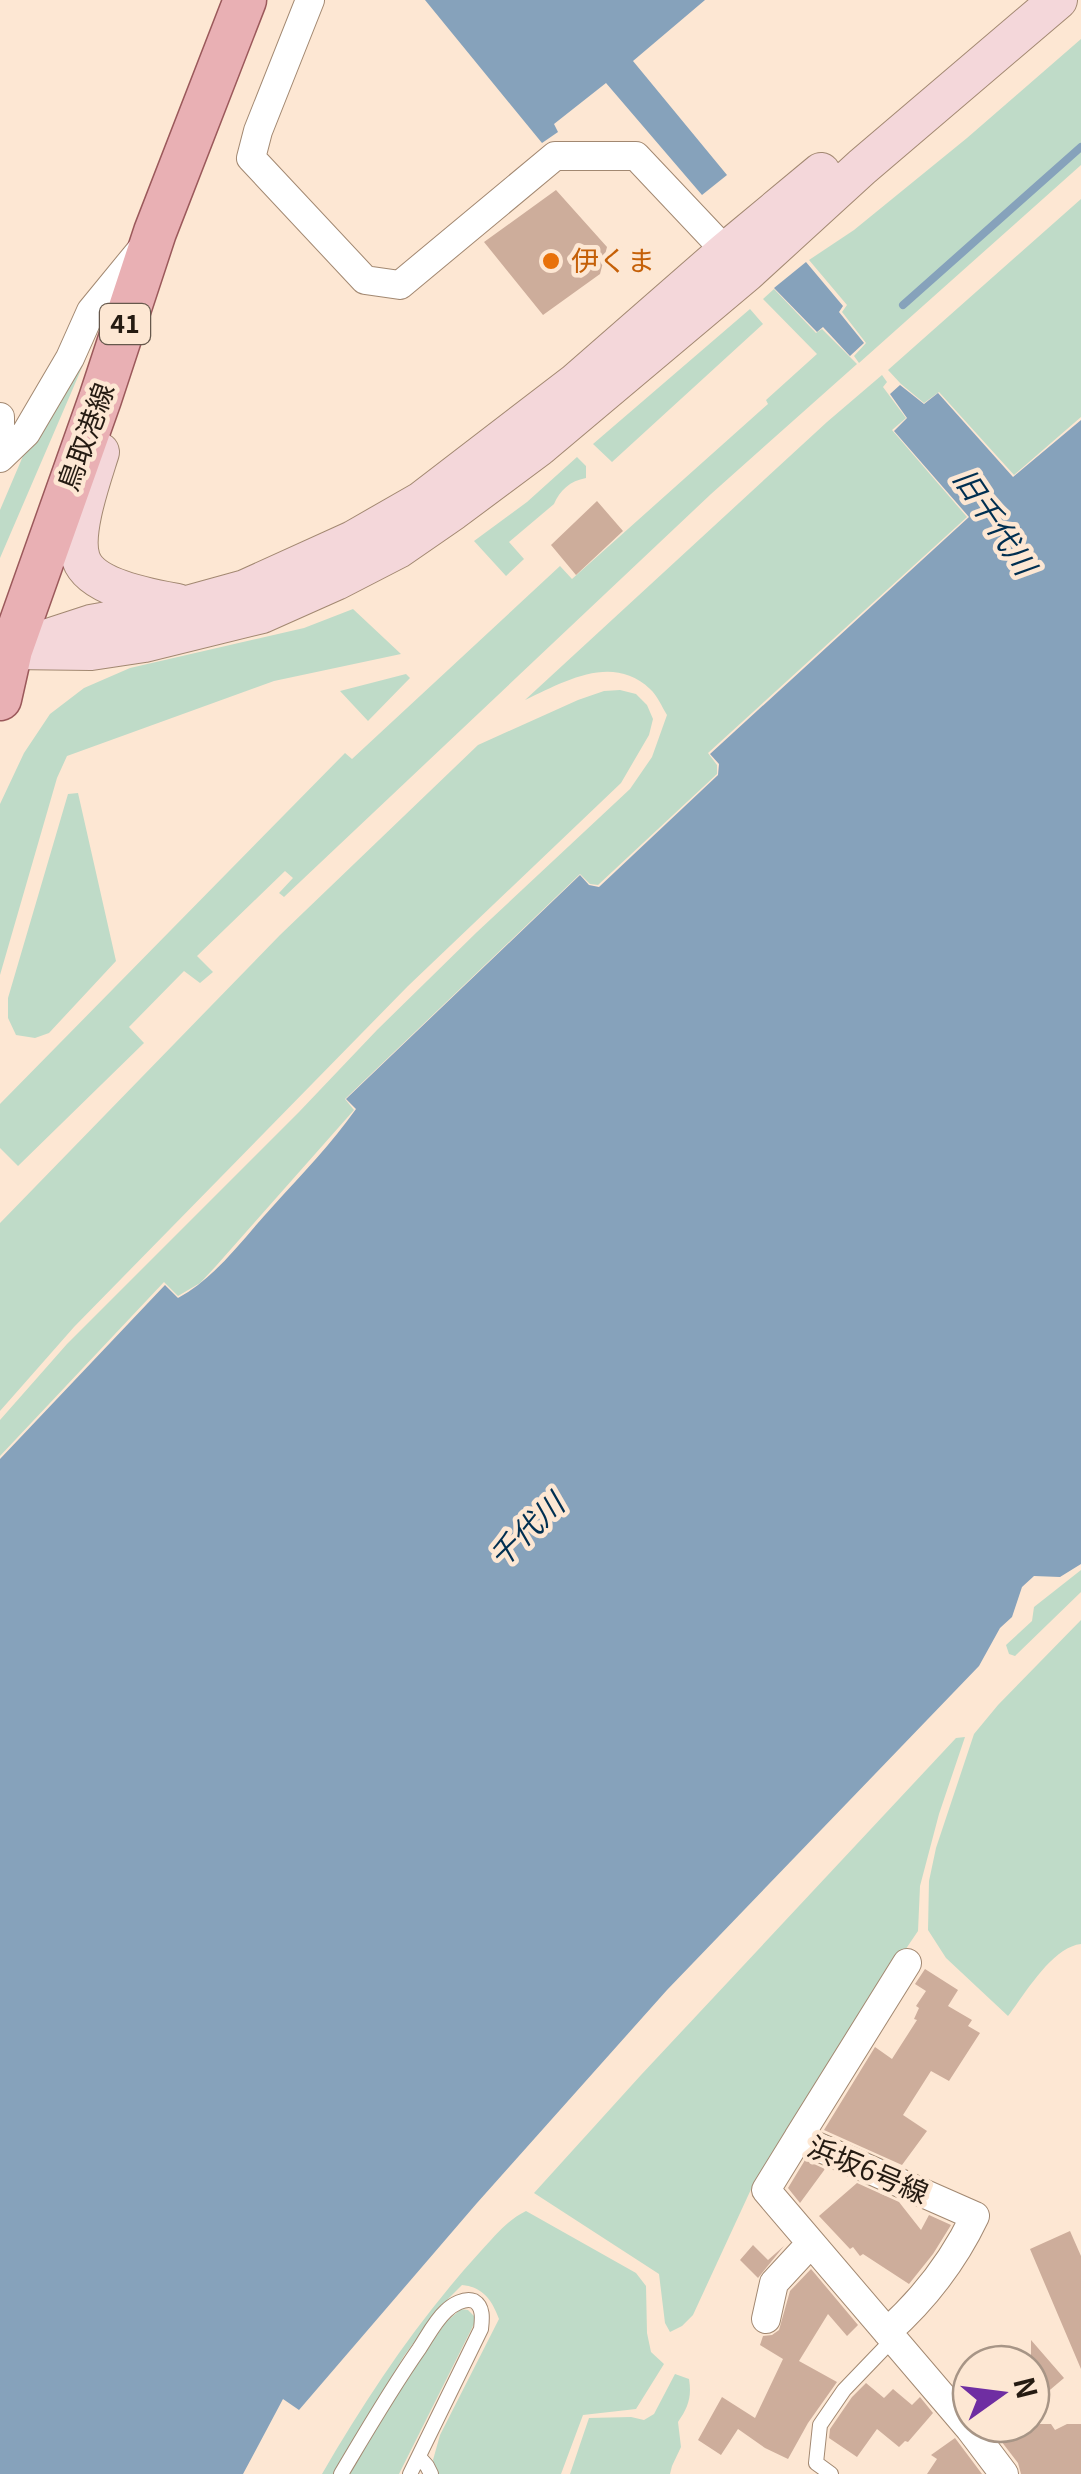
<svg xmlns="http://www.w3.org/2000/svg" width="1081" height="2474" font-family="Georgia,'Noto Sans JP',serif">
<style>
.green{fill:#bfdbc8}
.water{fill:#86a2bb}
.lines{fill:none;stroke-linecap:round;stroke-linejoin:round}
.stream{stroke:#86a2bb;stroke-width:8}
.building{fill:#cdad9b}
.lane-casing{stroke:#a28871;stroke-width:16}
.street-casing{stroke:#a28871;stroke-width:30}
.secondary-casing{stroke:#a28871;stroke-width:40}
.primary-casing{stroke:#9b595b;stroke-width:45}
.lane{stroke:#fff;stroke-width:14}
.street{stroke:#fff;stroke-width:28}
.secondary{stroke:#f4d7da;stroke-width:38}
.primary{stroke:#e9b0b4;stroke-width:42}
.food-dot{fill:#e8710a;stroke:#fde7d3;stroke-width:4}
.labels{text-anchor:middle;stroke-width:9;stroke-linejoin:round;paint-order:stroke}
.shield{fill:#fde7d3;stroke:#66584c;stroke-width:2.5}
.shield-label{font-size:25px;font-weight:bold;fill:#251b12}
.food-label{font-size:28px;fill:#c56008;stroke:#fde7d3;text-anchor:start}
.street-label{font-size:28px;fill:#251b12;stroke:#fde7d3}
.water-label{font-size:30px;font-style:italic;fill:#002f51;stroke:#fde7d3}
</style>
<rect width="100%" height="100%" fill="#fde7d3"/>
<path class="green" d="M 1081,39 L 1081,165 L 859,363 L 854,356 L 866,343 L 842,312 L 847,305 L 809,260 L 854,230 L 967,138 Z
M 1081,199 L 1081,417 L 1014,475 L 939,392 L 924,403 L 901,384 L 888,370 Z
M 774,289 L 816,333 L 822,329 L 857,364 L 711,494 L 284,897 L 279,893 L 293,878 L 285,871 L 197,956 L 213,972 L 200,983 L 184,971 L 129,1027 L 144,1043 L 18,1166 L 0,1148 L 0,1104 L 345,753 L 352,759 L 560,566 L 572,579 L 768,404 L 766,400 L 817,354 L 763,299 Z
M 750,309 L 763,324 L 612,462 L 593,444 Z
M 105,314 L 0,558 L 0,510 L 23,456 L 64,394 Z
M 882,375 L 887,382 L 883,387 L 906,418 L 892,430 L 967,517 L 708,753 L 717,765 L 717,774 L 598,885 L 590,884 L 580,874 L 345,1099 L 354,1110 L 216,1266 L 200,1283 L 178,1296 L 164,1282 L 0,1456 L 0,1420 L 67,1344 L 299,1112 L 377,1030 L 477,932 L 630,789 L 652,757 L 667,715 C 662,707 657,695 650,689 C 612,653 564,682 525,700 L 827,422 Z
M 577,457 L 586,466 L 586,478 C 570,481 560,490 554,504 L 509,542 L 524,559 L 506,576 L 474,541 L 527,502 Z
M 353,609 L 401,654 L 274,681 L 67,756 L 57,778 L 0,975 L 0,804 L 24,753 L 50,714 L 84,688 L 130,668 L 304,628 Z
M 406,674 L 410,678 L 368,721 L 340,691 Z
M 620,690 L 636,694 L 647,705 L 653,719 L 649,735 L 621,783 L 408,986 L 74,1327 L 0,1411 L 0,1223 L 280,935 L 478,745 L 578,700 L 604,691 Z
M 78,793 L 116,961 L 49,1033 L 35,1038 L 16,1035 L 8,1018 L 8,998 L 68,794 Z
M 1081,1570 L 1081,1592 L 1015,1656 L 1009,1654 L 1006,1645 L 1032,1621 L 1034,1607 Z
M 1081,1620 L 1081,1944 C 1052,1947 1025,1994 1008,2016 L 946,1958 L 928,1930 L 929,1881 L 936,1848 L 974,1734 L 998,1705 Z
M 965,1737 L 939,1814 L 920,1886 L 918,1931 L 853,2027 L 753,2185 L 693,2315 L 682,2326 L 670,2332 L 665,2323 L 659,2274 L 534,2193 L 641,2075 L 956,1738 Z
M 526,2211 L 636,2273 L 646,2286 L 647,2333 L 651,2352 L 664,2364 L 636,2409 L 583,2415 L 561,2474 L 438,2474 L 433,2460 L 440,2435 L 499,2319 C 492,2300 483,2287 462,2285 L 440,2307 L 404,2356 L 334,2474 L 322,2474 C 368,2395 418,2320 480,2252 C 495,2236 506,2221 526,2211 Z
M 461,2309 L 468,2310 L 474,2316 L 474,2324 L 399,2474 L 348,2474 L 403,2384 L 446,2322 Z
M 675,2374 L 689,2379 C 692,2397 688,2408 678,2422 L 681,2447 L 672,2466 L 670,2474 L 570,2474 L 589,2418 L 631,2417 L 644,2420 L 654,2414 Z"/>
<path class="water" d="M 425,0 L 705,0 L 633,61 L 727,175 L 702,195 L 606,83 L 554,124 L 558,132 L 542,143 Z
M 806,262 L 843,306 L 839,312 L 864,343 L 850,356 L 823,327 L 817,332 L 774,288 Z
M 900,385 L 924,404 L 938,393 L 1013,477 L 1081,420 L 1081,1564 L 1060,1577 L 1034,1576 L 1022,1587 L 1012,1617 L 1000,1628 L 979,1666 L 667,1990 L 477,2203 L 299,2410 L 283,2399 L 243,2474 L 0,2474 L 0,1459 L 165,1285 L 178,1298 C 218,1276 243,1238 274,1205 C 302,1174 332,1143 356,1109 L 346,1099 L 580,875 L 589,885 L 599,887 L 718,775 L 719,764 L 710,754 L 969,517 L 894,431 L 907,418 L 890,394 Z"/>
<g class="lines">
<path class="stream" d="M 903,305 L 1081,147"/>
</g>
<path class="building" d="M 556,190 L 607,247 L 600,274 L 543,315 L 484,242 Z
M 597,501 L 623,531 L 576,575 L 551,545 Z
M 925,1969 L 958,1990 L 948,2006 L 972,2020 L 968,2026 L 980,2033 L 949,2081 L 931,2071 L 903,2115 L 927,2131 L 902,2165 L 824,2130 L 875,2047 L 892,2059 L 917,2020 L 914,2019 L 919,2008 L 916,2006 L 926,1991 L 915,1984 Z
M 805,2160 L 825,2169 L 800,2203 L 788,2188 Z
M 857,2183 L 899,2202 L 921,2230 L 929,2215 L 951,2225 L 933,2254 L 909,2284 L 863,2254 L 860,2256 L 853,2247 L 850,2249 L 819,2216 Z
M 1070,2231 L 1081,2256 L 1081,2369 L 1030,2249 Z
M 753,2245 L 768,2260 L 784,2246 L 758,2278 L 740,2260 Z
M 811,2269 L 858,2325 L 847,2336 L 828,2314 L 799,2361 L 837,2382 L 808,2423 L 788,2459 L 765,2448 L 738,2429 L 721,2455 L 698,2440 L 722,2397 L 755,2418 L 783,2359 L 760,2345 L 763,2336 L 772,2335 L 779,2330 L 790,2291 Z
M 1031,2340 L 1064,2378 L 1031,2406 Z
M 866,2383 L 884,2398 L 893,2389 L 912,2405 L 920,2397 L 933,2413 L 908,2442 L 905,2441 L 899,2447 L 877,2429 L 857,2457 L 829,2438 L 830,2429 L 852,2397 Z
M 988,2424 L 1051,2424 L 1055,2430 L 1067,2424 L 1081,2424 L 1081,2474 L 1021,2474 L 1018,2463 Z
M 955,2438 L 982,2474 L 927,2474 L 937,2459 L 931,2455 Z"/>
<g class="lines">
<defs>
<path id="lane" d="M 419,2457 L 427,2466 L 431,2474
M 341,2474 C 366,2432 391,2389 419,2349 C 427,2337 435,2321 446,2311 C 452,2305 465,2297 474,2301 C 484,2307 482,2320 481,2329 L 410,2474
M 831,2474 L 816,2463 L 820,2425 L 844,2390 L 893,2339"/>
<path id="street" d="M 310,0 L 258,131 L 251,158 L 365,280 L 400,285 L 555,156 L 636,156 L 738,264
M 0,417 L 0,448
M 0,458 L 26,433 L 70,358 L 91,311 L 141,250
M 798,2138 L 907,1963
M 766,2319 L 774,2283 L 811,2243
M 887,2332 C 923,2300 954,2260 975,2216 L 798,2138 L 766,2190 L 970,2429 L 1004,2474"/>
<path id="secondary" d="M 100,452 C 92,478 72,533 81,559 C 91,588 150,598 177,603
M 42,640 L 91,624 L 169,610 L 245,589 L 353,540 L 421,501 L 576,382 L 726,251 L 821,172
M 11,650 L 91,651 L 144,643 L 262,614 L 336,581 L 398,549 L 453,511 L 539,447 L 746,273 L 862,167 L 1058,0"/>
<path id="primary" d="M 0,699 L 11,650 L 100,399 L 155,232 L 245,0"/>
</defs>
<use href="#lane" class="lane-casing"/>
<use href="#street" class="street-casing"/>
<use href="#secondary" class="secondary-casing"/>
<use href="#primary" class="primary-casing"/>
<use href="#lane" class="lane"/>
<use href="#street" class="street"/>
<use href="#secondary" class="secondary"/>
<use href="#primary" class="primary"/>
</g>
<circle class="food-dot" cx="551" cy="261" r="10"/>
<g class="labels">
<rect class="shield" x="100" y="304" width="50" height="40" rx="8"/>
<g class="shield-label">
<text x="125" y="333">41</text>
</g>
<g class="food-label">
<text x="571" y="271">伊くま</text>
</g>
<g class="street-label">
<text transform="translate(86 437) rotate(-70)" y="10">鳥取港線</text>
<text transform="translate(868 2170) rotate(23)" y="10">浜坂6号線</text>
</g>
<g class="water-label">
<text transform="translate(994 522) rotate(56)" y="10">旧千代川</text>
<text transform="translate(527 1531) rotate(-44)" y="10">千代川</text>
</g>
</g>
<g transform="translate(1001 2394) rotate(76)"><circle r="48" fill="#fde7d3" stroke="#a79586" stroke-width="2.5"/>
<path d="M0-8L18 38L0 25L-18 38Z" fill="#6f2ea2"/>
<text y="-15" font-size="28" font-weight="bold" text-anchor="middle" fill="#251b12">N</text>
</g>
</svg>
